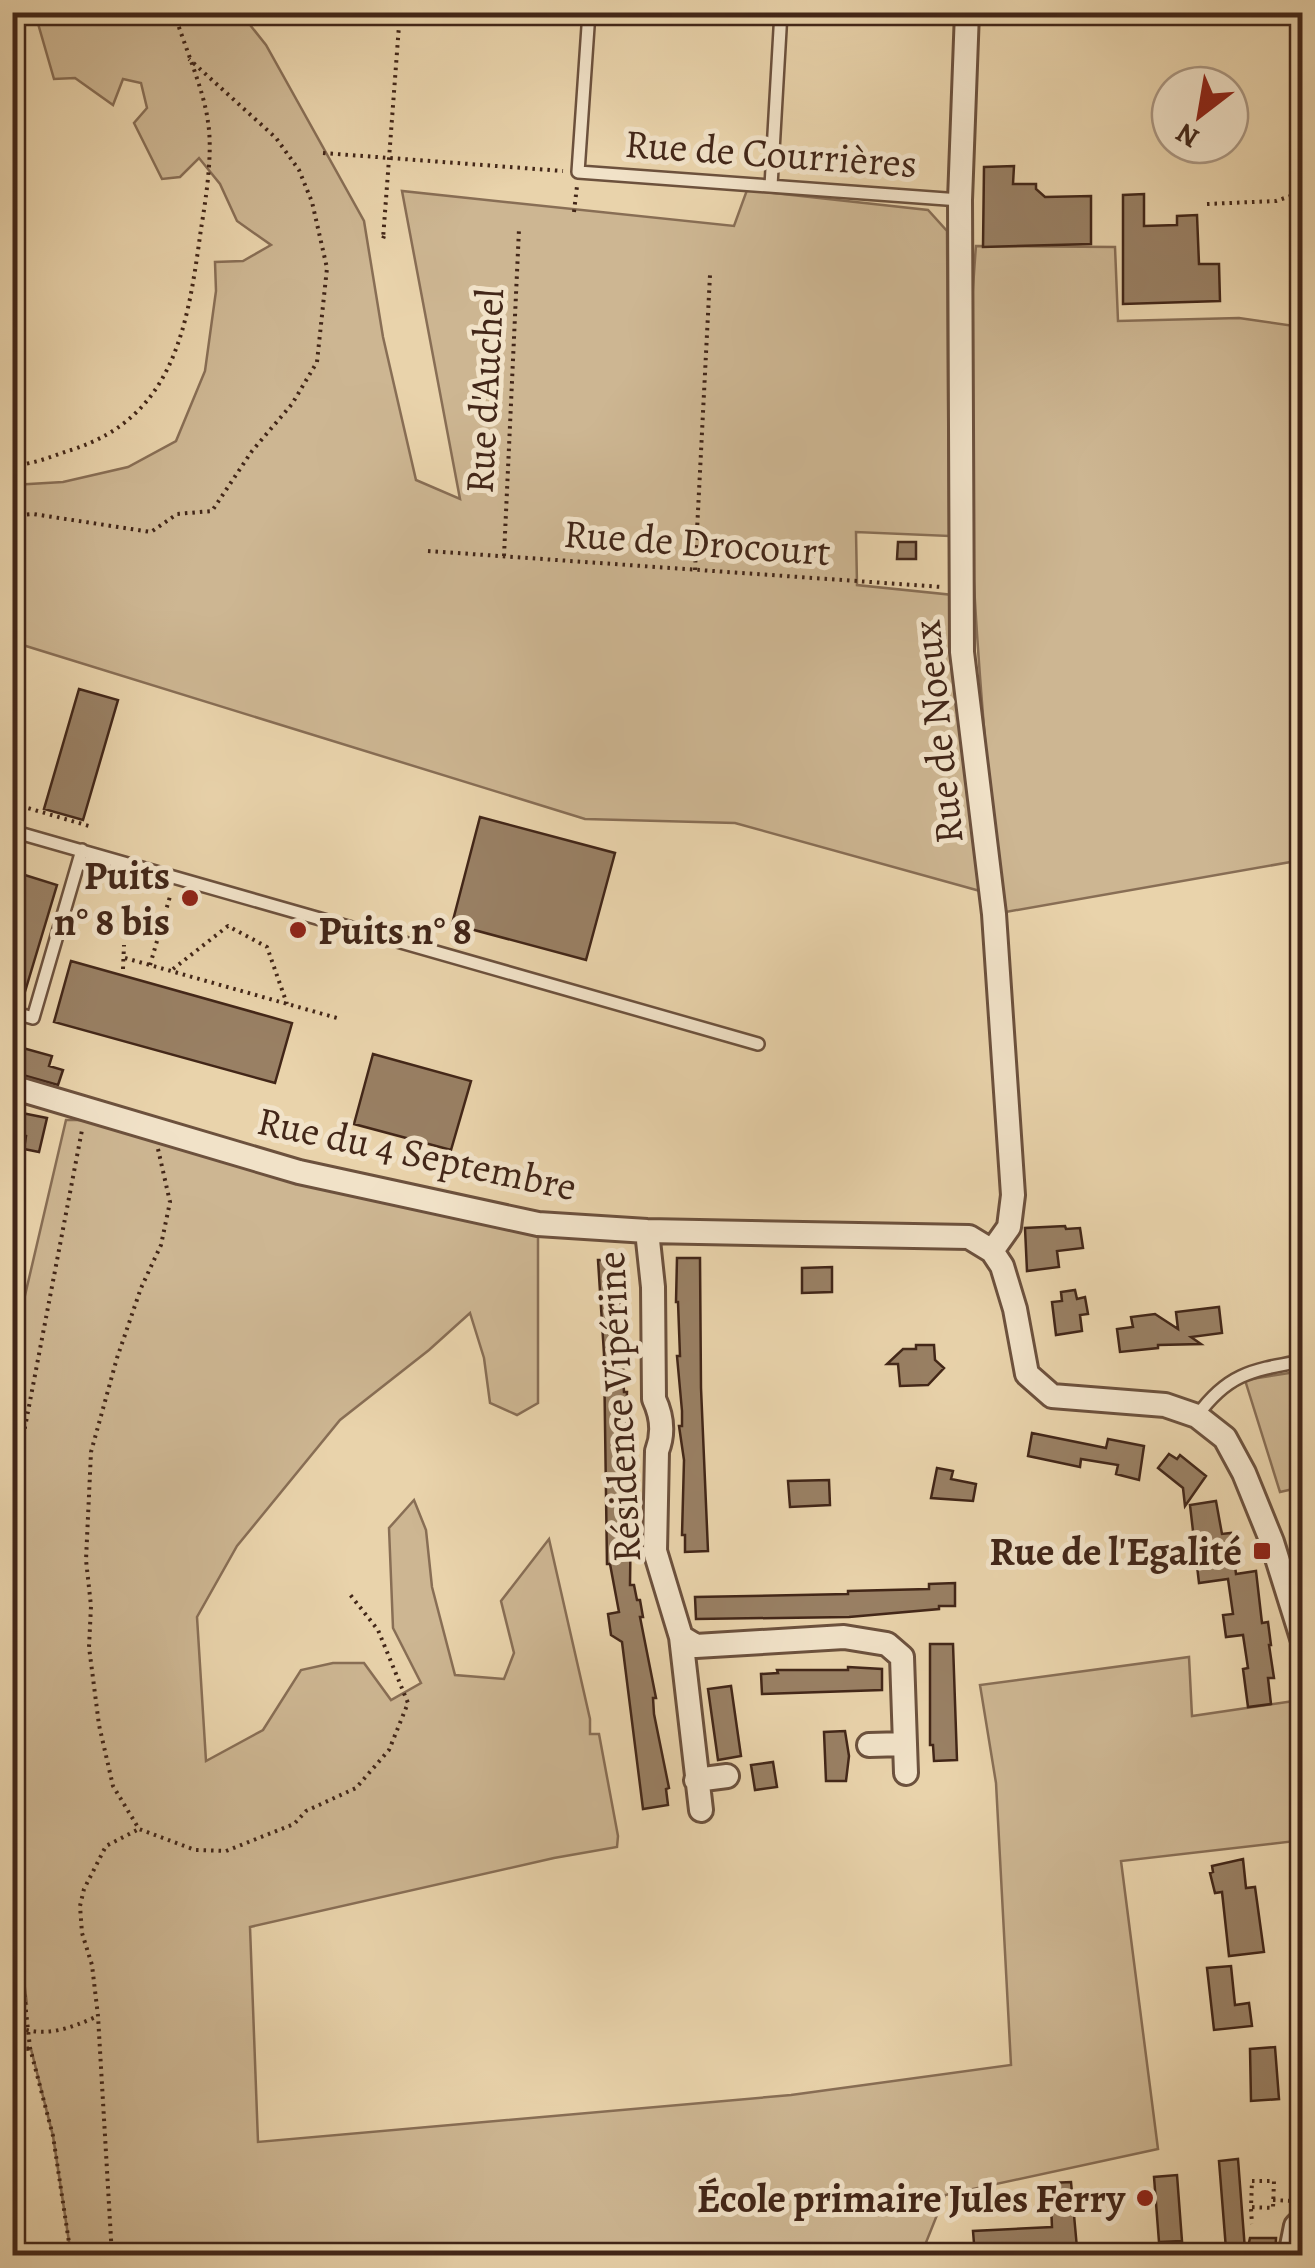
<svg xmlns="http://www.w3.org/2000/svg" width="1315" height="2268" font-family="Alegreya,serif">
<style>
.green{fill:#cdb692;stroke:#886e55;stroke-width:2.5}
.building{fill:#998064;stroke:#422618;stroke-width:2.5}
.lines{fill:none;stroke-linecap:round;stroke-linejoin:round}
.lane-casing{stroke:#6c513d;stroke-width:16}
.street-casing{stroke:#6c513d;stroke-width:28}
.path{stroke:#422618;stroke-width:4;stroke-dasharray:2.5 5;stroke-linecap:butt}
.lane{stroke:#f1e2c8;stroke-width:11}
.street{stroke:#f1e2c8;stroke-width:22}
.poi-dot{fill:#8f2418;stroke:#f1e2c8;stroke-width:4}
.labels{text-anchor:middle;stroke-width:10;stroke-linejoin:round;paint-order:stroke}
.street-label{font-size:40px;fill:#422618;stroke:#f1e2c8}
.poi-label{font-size:40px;font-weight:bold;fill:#422618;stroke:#f1e2c8;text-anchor:end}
</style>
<rect width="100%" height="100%" fill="#e9d3ab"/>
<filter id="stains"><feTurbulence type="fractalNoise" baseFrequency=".002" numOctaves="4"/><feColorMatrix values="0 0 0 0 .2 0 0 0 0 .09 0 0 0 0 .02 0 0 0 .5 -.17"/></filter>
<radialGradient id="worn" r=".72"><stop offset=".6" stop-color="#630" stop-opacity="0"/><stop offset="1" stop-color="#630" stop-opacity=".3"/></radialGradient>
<path class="green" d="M 206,12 L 212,19 L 243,16 L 266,45 L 364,221 L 383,337 L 416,480 L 460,499 L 402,191 L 734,226 L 747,190 L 928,210 L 947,231 L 949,536 L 856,532 L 857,585 L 953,595 L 980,891 L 735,823 L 585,819 L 13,642 L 13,485 L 63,482 L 128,467 L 176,441 L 205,371 L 216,291 L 215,262 L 243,261 L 271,245 L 237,221 L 220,184 L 199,158 L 180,177 L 162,179 L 134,123 L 147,108 L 141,83 L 123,79 L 113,105 L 75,78 L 54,79 L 37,20 L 43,13 Z
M 976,246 L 1115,247 L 1118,321 L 1239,318 L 1294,326 L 1302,323 L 1302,860 L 1000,913 C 981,692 957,468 976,246 Z
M 66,1120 L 104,1120 L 538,1224 L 538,1403 L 517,1415 L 490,1403 L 484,1358 L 470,1313 L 429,1350 L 340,1420 L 237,1546 L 197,1617 L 206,1761 L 263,1730 L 301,1670 L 333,1663 L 364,1663 L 391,1700 L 421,1683 L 393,1628 L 389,1528 L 414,1500 L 426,1530 L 432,1587 L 455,1675 L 504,1679 L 514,1653 L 501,1601 L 549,1539 L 590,1719 L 590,1734 L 599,1734 L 618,1836 L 617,1847 L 554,1858 L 250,1927 L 258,2142 L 791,2095 L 1011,2065 L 996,1783 L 980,1685 L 1189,1657 L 1192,1716 L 1294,1701 L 1296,1841 L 1121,1861 L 1158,2149 L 945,2195 L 921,2255 L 71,2255 L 53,2136 L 31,2049 L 13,2052 L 12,1898 L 27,2005 L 12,1883 L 12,1351 Z
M 1302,1371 L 1302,1487 L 1280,1492 L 1245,1380 Z"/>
<path class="building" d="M 1014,166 L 1013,184 L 1036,184 L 1036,189 L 1045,197 L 1091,196 L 1091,244 L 983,247 L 984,167 Z
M 1144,194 L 1144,226 L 1177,225 L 1177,216 L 1197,215 L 1199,264 L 1219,264 L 1220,301 L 1123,304 L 1123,195 Z
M 898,542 L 916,542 L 916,559 L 897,559 Z
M 79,689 L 118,700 L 83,820 L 44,809 Z
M 480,817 L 615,853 L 586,960 L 452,924 Z
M 12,871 L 57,885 L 24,995 L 12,991 Z
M 71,961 L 292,1023 L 275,1083 L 54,1022 Z
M 12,1045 L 52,1056 L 49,1066 L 63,1070 L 58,1085 L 12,1072 Z
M 373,1054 L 471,1081 L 451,1150 L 354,1124 Z
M 12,1111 L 47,1118 L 39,1152 L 24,1149 L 26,1136 L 12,1133 Z
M 1065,1226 L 1066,1229 L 1080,1228 L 1083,1248 L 1057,1251 L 1059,1267 L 1027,1271 L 1025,1228 Z
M 677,1258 L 700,1258 L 701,1388 L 708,1551 L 685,1552 L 685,1535 L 682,1535 L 684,1460 L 679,1426 L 682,1426 L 682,1411 L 677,1356 L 680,1356 L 678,1302 L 676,1302 Z
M 598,1260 L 621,1260 L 622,1321 L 625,1321 L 623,1375 L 624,1392 L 627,1392 L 625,1447 L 627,1447 L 628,1510 L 631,1510 L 630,1585 L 634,1585 L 637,1600 L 640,1600 L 643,1617 L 640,1617 L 656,1698 L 653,1698 L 654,1714 L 669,1788 L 666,1789 L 668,1805 L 643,1809 L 622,1642 L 611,1635 L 608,1614 L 619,1612 L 610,1564 L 607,1564 L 604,1354 Z
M 832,1267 L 832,1292 L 802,1293 L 802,1268 Z
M 1075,1290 L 1077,1299 L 1085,1297 L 1088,1314 L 1080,1315 L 1082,1331 L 1056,1335 L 1052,1302 L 1062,1301 L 1061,1292 Z
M 1219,1307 L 1222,1333 L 1191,1337 L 1201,1344 L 1158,1345 L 1158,1348 L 1120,1352 L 1117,1329 L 1133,1327 L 1131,1317 L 1155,1314 L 1178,1329 L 1176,1312 Z
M 916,1345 L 934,1345 L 935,1360 L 944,1368 L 928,1385 L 900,1386 L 898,1364 L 887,1364 L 903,1349 L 916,1349 Z
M 1032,1433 L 1106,1448 L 1108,1439 L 1144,1446 L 1139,1480 L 1116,1474 L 1118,1465 L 1081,1459 L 1080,1467 L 1028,1456 Z
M 1169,1454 L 1177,1459 L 1180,1455 L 1206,1476 L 1185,1506 L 1183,1488 L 1158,1468 Z
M 937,1468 L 953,1471 L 951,1479 L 976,1484 L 973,1501 L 931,1498 Z
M 829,1480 L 830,1505 L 790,1507 L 788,1481 Z
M 1216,1501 L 1222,1534 L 1231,1533 L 1236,1574 L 1256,1571 L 1262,1623 L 1268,1622 L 1271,1645 L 1269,1645 L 1274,1678 L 1268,1678 L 1271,1704 L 1248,1707 L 1243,1669 L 1248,1668 L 1243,1635 L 1226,1637 L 1223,1615 L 1233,1614 L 1228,1579 L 1199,1583 L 1190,1505 Z
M 955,1583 L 955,1606 L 939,1606 L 939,1609 L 849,1617 L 696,1619 L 695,1597 L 848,1594 L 848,1591 L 929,1589 L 929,1584 Z
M 930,1644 L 953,1644 L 957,1760 L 934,1761 L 933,1745 L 930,1745 Z
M 848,1667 L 882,1669 L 882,1690 L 762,1694 L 761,1674 L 778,1673 L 777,1670 L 848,1670 Z
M 731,1686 L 741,1756 L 718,1760 L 708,1689 Z
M 845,1731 L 849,1756 L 846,1781 L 826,1781 L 824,1732 Z
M 773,1762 L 777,1787 L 755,1790 L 751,1765 Z
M 1243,1859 L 1246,1888 L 1255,1887 L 1264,1952 L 1229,1956 L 1222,1892 L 1215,1893 L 1210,1873 L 1213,1872 L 1212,1866 Z
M 1231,1966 L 1235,2005 L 1249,2003 L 1252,2026 L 1214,2030 L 1207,1968 Z
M 1275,2047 L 1279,2099 L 1251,2101 L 1250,2049 Z
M 1238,2159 L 1245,2250 L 1226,2249 L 1219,2161 Z
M 1177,2175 L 1182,2241 L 1159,2242 L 1154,2177 Z
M 1071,2182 L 1077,2248 L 975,2256 L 973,2231 L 1052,2227 L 1050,2183 Z
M 1250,2238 L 1276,2238 L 1275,2256 L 1246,2256 Z"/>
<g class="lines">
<defs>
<path id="lane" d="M 589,12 L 578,172 L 960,200
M 771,186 L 781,12
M 12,831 L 758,1044
M 12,1012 L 33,1018 L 82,850
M 1197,1416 C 1228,1373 1253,1370 1302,1361"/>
<path id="street" d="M 967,12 L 960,200 L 962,652 L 994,914 L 1013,1195 L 1009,1227 L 992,1251
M 12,1087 L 299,1172 L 538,1224 L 647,1231 L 969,1237 L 992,1251 L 1002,1266 L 1015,1309 L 1027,1374 L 1052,1396 L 1165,1405 L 1197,1416 L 1225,1438 L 1244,1473 L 1272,1542 L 1302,1638
M 647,1231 L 653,1287 L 654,1399 C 662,1416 664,1433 657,1451 L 655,1551 L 681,1637 L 701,1810
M 681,1637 L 696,1646 L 844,1637 L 887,1644 L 902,1657 L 906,1773
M 869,1745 L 905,1744
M 696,1780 L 727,1776
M 1290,2256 L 1296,2226 L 1302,2220"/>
</defs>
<use href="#lane" class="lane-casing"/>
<use href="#street" class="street-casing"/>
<path class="path" d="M 323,153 L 563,171
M 1207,204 L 1276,201 L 1302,192
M 574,212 L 577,186
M 384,236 L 383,239 L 400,12
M 12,465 C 33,465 52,456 71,450 C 176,417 188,323 201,229 C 206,198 213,153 208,122 C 204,90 184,45 174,12
M 12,516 L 33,514 L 151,532 L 177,514 L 212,511 L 252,451 L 292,404 L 317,362 L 327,268 L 312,202 L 299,170 L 276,138 L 189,59
M 428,551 L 942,587
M 504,556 L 519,229
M 695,570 L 710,275
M 14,804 L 89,826
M 125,958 L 337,1018
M 150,965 L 171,893
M 123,969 L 124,945
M 173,969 L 228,926 L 267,947 L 287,1004
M 158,1149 L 170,1202 L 161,1245 L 141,1288 L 117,1358 L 91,1452 L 86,1560 L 91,1606 L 89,1647 L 99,1725 L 113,1786 L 139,1829 L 195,1850 L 226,1851 L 294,1824 L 306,1811 L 356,1788 L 389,1750 L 408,1703 L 378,1630 L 348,1592
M 12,1495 L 82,1130
M 12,1883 L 30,2048 L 53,2136 L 71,2256
M 12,2025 C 44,2039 68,2029 98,2016
M 12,2052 L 30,2048
M 1252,2181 L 1274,2181 L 1273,2208 L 1251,2207 Z
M 1273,2200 L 1293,2201
M 1251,2209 L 1252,2224
M 112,2256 L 98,2016 L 92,1965 L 82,1933 L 80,1906 L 84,1889 L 106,1846 L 139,1829"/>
<use href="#lane" class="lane"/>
<use href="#street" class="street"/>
</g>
<g class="poi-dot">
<circle cx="190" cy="898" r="10"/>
<circle cx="298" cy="930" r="10"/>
<rect x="1252" y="1541" width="20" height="20" rx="5"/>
<circle cx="1145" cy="2198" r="10"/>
</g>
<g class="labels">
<g class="street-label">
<text transform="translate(771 153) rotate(4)" y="14">Rue de Courrières</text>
<text transform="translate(484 391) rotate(-87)" y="14">Rue d'Auchel</text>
<text transform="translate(697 542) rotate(4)" y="14">Rue de Drocourt</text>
<text transform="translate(937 732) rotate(-96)" y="14">Rue de Noeux</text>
<text transform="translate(417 1153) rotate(12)" y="14">Rue du 4 Septembre</text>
<text transform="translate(618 1407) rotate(-93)" y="14">Résidence Vipérine</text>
</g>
<g class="poi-label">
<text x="170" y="889">Puits<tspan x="170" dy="46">n° 8 bis</tspan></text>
<text x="318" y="944" text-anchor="start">Puits n° 8</text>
<text x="1242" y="1565">Rue de l'Egalité</text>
<text x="1125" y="2212">École primaire Jules Ferry</text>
</g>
</g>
<rect width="1315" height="2268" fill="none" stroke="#e9d3ab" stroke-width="50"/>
<rect x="15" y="15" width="1285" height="2238" fill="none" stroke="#422618" stroke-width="5"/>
<rect x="25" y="25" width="1265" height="2218" fill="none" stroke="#422618" stroke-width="2.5"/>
<g transform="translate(1200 115) rotate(211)"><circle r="48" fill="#f1e2c8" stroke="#ab9782" stroke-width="2.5"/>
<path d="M0-8L18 38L0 25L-18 38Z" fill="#8f2418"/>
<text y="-15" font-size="28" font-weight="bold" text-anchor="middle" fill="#422618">N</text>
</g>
<rect width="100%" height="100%" filter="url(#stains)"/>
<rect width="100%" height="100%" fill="url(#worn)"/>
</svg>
